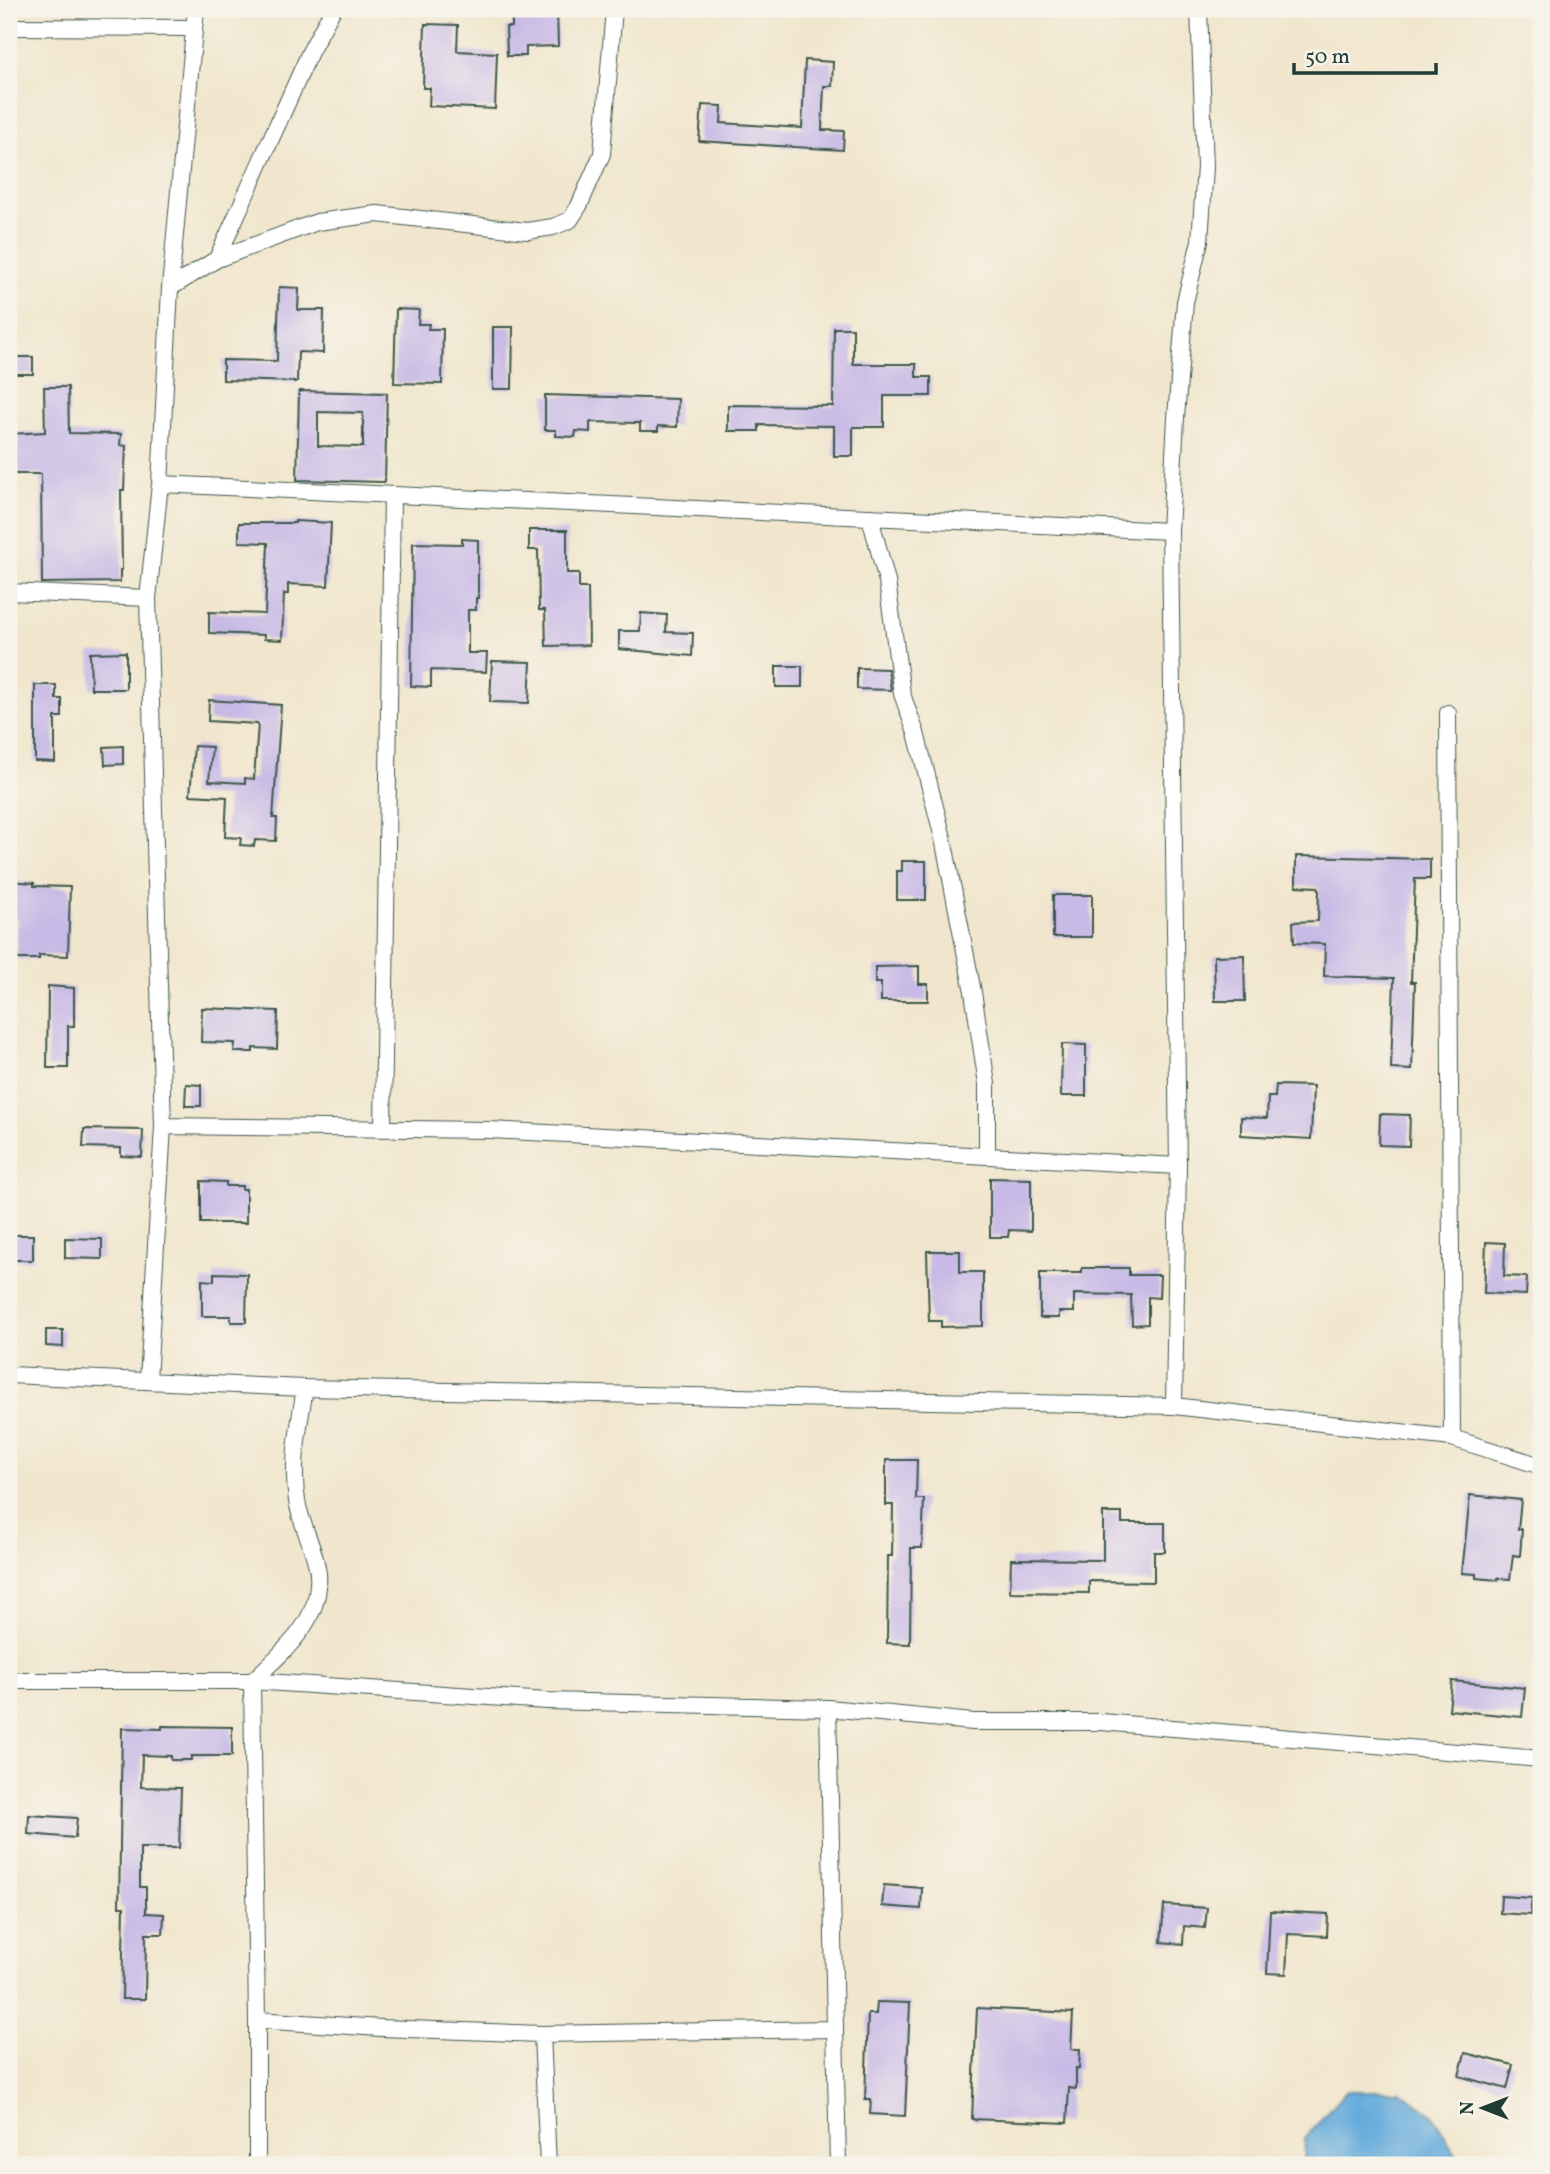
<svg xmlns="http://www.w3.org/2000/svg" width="1550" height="2174" font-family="Vollkorn,serif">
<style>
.water{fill:#65aadb;stroke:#427488;stroke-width:2}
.building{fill:#c7bae6;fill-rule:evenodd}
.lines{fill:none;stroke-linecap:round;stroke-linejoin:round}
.minor-casing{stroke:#3e564b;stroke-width:18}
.minor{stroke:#fff;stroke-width:16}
</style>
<rect width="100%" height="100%" fill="#f7f3e8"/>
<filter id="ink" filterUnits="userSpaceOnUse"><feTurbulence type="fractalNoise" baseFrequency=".0143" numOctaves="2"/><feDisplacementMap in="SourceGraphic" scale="14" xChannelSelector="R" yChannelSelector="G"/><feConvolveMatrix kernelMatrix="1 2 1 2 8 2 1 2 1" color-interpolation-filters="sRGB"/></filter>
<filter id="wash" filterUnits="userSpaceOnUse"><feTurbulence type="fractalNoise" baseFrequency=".00686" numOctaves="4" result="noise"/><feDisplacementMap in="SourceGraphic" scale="28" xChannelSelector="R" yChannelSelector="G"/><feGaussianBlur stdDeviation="1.57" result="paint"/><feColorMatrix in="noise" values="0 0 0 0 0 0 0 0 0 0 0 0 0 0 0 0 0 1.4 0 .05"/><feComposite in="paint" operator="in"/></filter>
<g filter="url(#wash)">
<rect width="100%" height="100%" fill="#f1e6cd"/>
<path class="water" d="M 1346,2091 L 1400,2091 L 1433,2115 L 1462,2165 L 1304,2165 L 1305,2138 Z"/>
<g id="blocks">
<path class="building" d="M 512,9 L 557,9 L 558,46 L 526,47 L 526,56 L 507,56 L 506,27 L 512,27 Z
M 425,24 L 458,25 L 457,51 L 497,53 L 495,109 L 429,106 L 430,88 L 423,88 Z
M 805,60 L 833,62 L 832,86 L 824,86 L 822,130 L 844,131 L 843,150 L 699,141 L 702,105 L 722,106 L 721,123 L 802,128 Z
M 279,287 L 299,288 L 298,310 L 324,310 L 323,353 L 298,352 L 297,382 L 223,380 L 223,360 L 277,361 Z
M 396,309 L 419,310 L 418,324 L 429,324 L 428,329 L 443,329 L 442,384 L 394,383 Z
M 493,327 L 513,327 L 512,389 L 493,389 Z
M 834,328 L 853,328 L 853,364 L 916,364 L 916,377 L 931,377 L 931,396 L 884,396 L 884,427 L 853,427 L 853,456 L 834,456 L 834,426 L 759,425 L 759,431 L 728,431 L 728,405 L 833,406 Z
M 9,357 L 33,357 L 33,374 L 9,374 Z
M 44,387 L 68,387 L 69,433 L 121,434 L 120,445 L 126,446 L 124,490 L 121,490 L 122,570 L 120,570 L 120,582 L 42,583 L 41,474 L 11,474 L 9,434 L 45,432 Z
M 299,391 L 387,393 L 385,482 L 297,480 ZM 318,412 L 363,413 L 363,447 L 318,446 Z
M 545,395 L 678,399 L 677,427 L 658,426 L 658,431 L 640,431 L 640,423 L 590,422 L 590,432 L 576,431 L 575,437 L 556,436 L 556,430 L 545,430 Z
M 295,521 L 331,523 L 328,586 L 288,584 L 288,594 L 284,594 L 282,640 L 264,639 L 264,635 L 209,633 L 209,612 L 265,614 L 268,543 L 239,542 L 239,523 L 295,523 Z
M 529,530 L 567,530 L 567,573 L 579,573 L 579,588 L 588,588 L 589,645 L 546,646 L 545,610 L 539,610 L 538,550 L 529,550 Z
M 462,539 L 478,540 L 478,598 L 476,598 L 476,610 L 468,610 L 468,653 L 487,653 L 486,672 L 431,670 L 431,687 L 411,686 L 413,543 L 462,544 Z
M 641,613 L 667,615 L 666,632 L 693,633 L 692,656 L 619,649 L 619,631 L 640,631 Z
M 126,652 L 126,689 L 91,689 L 90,653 Z
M 492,661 L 531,662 L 529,703 L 490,702 Z
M 776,666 L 802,666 L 802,687 L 776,687 Z
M 857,668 L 888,669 L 891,690 L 857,689 Z
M 35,685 L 56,685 L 56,699 L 62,699 L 62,717 L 55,717 L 55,762 L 35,761 Z
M 209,700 L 281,705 L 273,818 L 277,818 L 276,841 L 255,840 L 254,846 L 240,845 L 241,838 L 225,837 L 227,797 L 190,795 L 194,746 L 212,747 L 209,781 L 245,783 L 245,778 L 254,779 L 258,724 L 208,721 Z
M 123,746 L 123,764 L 105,765 L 104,747 Z
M 1296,856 L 1430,859 L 1430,879 L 1415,879 L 1411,982 L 1415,982 L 1412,1070 L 1391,1069 L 1394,978 L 1324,976 L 1325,944 L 1294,943 L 1293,922 L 1318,921 L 1319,889 L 1318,887 L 1296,886 Z
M 902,861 L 926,861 L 926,900 L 897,900 L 897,871 L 902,871 Z
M 9,881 L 34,883 L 34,886 L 70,887 L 68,956 L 39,955 L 39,959 L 17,959 L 17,918 L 9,917 Z
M 1053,895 L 1092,895 L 1092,937 L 1053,937 Z
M 1244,955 L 1245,1001 L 1215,1001 L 1214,956 Z
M 919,966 L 919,984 L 928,984 L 928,1001 L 881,1001 L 881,983 L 875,983 L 875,967 Z
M 48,986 L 74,988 L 74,1026 L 68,1026 L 68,1068 L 47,1068 Z
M 202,1008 L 278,1011 L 277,1049 L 253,1048 L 253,1052 L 234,1052 L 235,1043 L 201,1042 Z
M 1062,1044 L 1086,1045 L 1086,1096 L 1061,1096 Z
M 186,1084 L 201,1085 L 201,1106 L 185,1106 Z
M 1276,1085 L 1313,1086 L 1311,1139 L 1241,1135 L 1241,1117 L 1267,1118 L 1268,1097 L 1275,1097 Z
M 1380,1114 L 1410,1115 L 1409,1146 L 1379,1145 Z
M 84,1129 L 143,1130 L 142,1157 L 121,1156 L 121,1148 L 83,1147 Z
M 990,1178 L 1031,1179 L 1031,1231 L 1009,1230 L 1008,1237 L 990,1237 Z
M 201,1181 L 226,1182 L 226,1186 L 242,1186 L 242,1189 L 246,1189 L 246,1223 L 201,1223 Z
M 9,1235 L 33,1235 L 33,1260 L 13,1260 L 13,1255 L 9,1255 Z
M 65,1238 L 102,1239 L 102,1259 L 65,1258 Z
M 1486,1242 L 1505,1243 L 1504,1276 L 1527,1277 L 1526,1295 L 1484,1293 Z
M 927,1251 L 960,1251 L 960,1272 L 983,1272 L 983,1326 L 941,1327 L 941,1321 L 929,1321 Z
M 1082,1268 L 1129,1268 L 1129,1275 L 1160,1275 L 1159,1298 L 1148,1297 L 1148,1324 L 1132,1325 L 1131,1295 L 1074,1294 L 1074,1312 L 1059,1312 L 1059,1318 L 1040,1318 L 1040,1273 L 1082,1273 Z
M 214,1273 L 247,1274 L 246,1322 L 231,1322 L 231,1316 L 202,1316 L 202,1280 L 214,1281 Z
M 46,1330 L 63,1330 L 63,1347 L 46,1346 Z
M 886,1460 L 917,1460 L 916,1499 L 924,1499 L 922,1548 L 911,1548 L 910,1644 L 887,1643 L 888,1556 L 892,1556 L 893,1505 L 886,1505 Z
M 1470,1495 L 1521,1500 L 1518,1529 L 1522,1529 L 1520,1556 L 1513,1555 L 1510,1579 L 1498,1578 L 1498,1580 L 1476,1578 L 1476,1574 L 1462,1573 Z
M 1103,1513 L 1122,1513 L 1122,1523 L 1165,1523 L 1165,1552 L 1154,1552 L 1154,1582 L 1089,1581 L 1089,1593 L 1010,1592 L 1011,1559 L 1103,1560 Z
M 1452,1681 L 1525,1688 L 1522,1717 L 1449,1710 Z
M 162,1726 L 232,1727 L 232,1756 L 191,1756 L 191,1760 L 171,1760 L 171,1756 L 142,1755 L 141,1787 L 181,1788 L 179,1848 L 140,1848 L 140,1887 L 146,1887 L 146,1913 L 164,1914 L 163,1934 L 146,1934 L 145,1999 L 122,1999 L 124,1907 L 119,1907 L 122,1728 L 162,1729 Z
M 29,1815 L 77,1818 L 75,1838 L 28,1834 Z
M 884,1885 L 922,1888 L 921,1909 L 882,1906 Z
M 1501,1896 L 1532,1898 L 1530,1915 L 1500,1913 Z
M 1164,1905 L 1207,1908 L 1205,1928 L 1184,1926 L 1183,1944 L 1161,1942 Z
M 1270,1911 L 1328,1914 L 1327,1936 L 1288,1934 L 1286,1974 L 1267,1973 Z
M 877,2002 L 910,2003 L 905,2116 L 870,2114 L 871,2099 L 865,2099 L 868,2014 L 876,2014 Z
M 977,2008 L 1073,2013 L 1071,2049 L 1080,2049 L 1079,2069 L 1076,2068 L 1076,2089 L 1069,2088 L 1067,2123 L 972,2119 Z
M 1465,2053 L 1513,2065 L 1507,2089 L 1459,2076 Z"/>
</g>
</g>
<g filter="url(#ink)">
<use href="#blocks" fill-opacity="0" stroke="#3e564b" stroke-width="2"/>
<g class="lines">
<defs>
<path id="minor" d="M 9,27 L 194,28
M 217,259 L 310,52 L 333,9
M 170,288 L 217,259 L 317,222 L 377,214 L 527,231 L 553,227 L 570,220 L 579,206 L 602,154 L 614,9
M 160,484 L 1170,531 L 1178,1166 L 1174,1406
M 870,517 L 887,581 L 902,694 L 916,733 L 943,838 L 973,992 L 987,1084 L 987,1156
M 1170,531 L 1176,418 L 1185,302 L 1200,241 L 1205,167 L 1199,9
M 9,592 L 148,598
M 1448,713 L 1452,1438
M 163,1126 L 490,1130 L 1178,1166
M 383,1129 L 392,495
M 9,1375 L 305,1388 L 1174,1406 L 1452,1438 L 1541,1466
M 148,1381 L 163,1126 L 148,598 L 160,484 L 170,288 L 196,9
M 9,1681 L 252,1681 L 547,1701 L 828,1708 L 973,1722 L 1101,1722 L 1541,1759
M 828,1708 L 838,2165
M 257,2020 L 381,2028 L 542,2034 L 548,2165
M 542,2034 L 834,2029
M 257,2165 L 257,2020 L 252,1681 C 283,1652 322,1621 318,1574 C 316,1550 301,1526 297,1501 C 291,1464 299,1426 305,1388"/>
</defs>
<use href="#minor" class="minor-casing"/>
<use href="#minor" class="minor"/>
</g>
</g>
<rect width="1550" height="2174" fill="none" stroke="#f7f3e8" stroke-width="35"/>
<g transform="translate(1483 2108) rotate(270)" stroke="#f7f3e8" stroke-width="5" paint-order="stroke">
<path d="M0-5L12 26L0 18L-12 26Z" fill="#1f3d34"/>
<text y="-10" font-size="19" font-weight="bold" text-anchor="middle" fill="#1f3d34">N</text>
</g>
<path d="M1294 63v10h142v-10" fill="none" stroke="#1f3d34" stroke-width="3.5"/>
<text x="1305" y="63" font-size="21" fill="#1f3d34" stroke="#f7f3e8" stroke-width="5" paint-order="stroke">50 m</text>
</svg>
